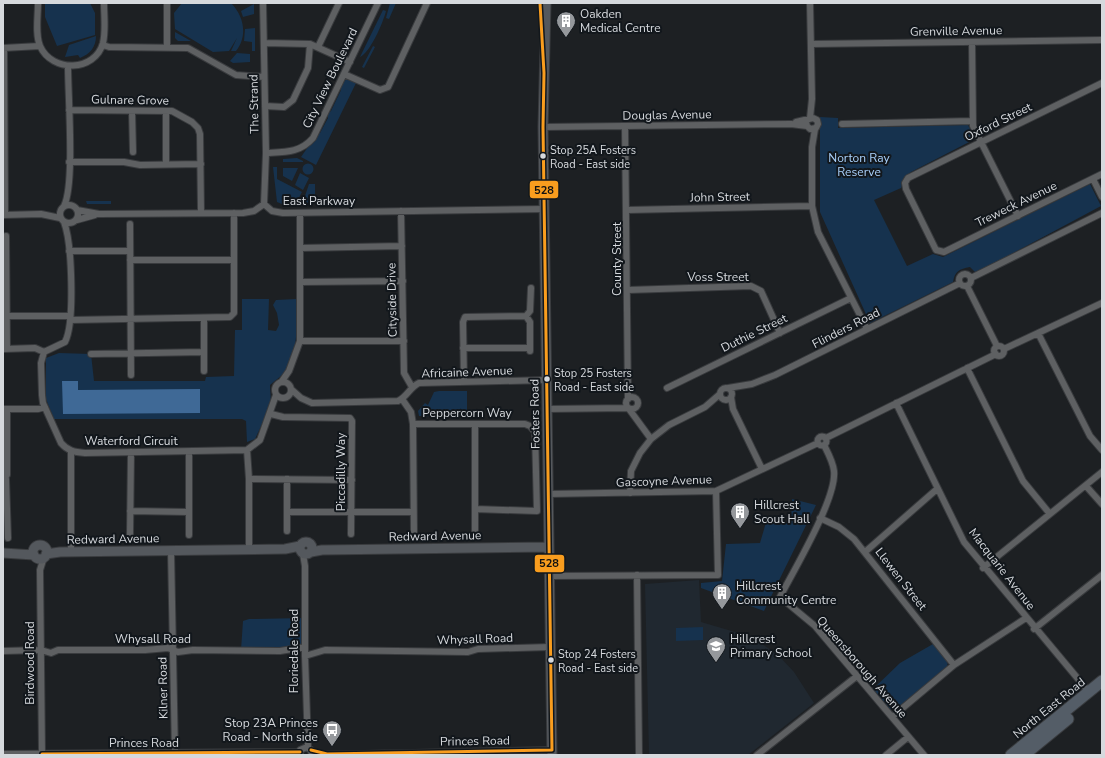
<svg xmlns="http://www.w3.org/2000/svg" width="1105" height="758" font-family="'Nunito Sans',sans-serif">
<style>
.built{fill:#202830}
.green{fill:#16324e}
.water{fill:#3f6996}
.lines{fill:none;stroke-linecap:round;stroke-linejoin:round}
.street-casing{stroke:#393b3e;stroke-width:8}
.secondary-casing{stroke:#393b3e;stroke-width:11}
.highway-casing{stroke:#393b3e;stroke-width:13}
.street{stroke:#5e6062;stroke-width:6}
.secondary{stroke:#54585d;stroke-width:9}
.highway{stroke:#545d67;stroke-width:11}
.bus-1-casing{stroke:#12171c;stroke-width:6}
.bus-1{stroke:#f99d1e;stroke-width:3}
.bus-dot{fill:#d6d9dd;stroke:#12171c;stroke-width:1.5}
.labels{text-anchor:middle;stroke-width:4;stroke-linejoin:round;paint-order:stroke}
.bus-label{font-size:11px;fill:#d6d9dd;stroke:#12171c;text-anchor:start}
.poi-label{font-size:12px;fill:#d6d9dd;stroke:#12171c;text-anchor:start}
.street-label{font-size:12px;fill:#d6d9dd;stroke:#12171c}
.park-label{font-size:12px;fill:#aad1fc;stroke:#12171c}
.line-badge{stroke:#12171c;stroke-width:1.5}
.pale-badge-label{font-size:11px;text-anchor:middle;font-weight:bold;fill:#111}
</style>
<rect width="100%" height="100%" fill="#1d2023"/>
<path class="built" d="M 699,580 L 701,622 L 752,637 L 778,655 L 794,672 L 814,703 L 748,755 L 649,755 L 645,584 Z"/>
<path class="green" d="M 45,3 L 90,3 L 95,13 L 95,35 L 57,46 L 45,17 Z
M 182,3 L 231,3 C 244,16 248,36 236,51 L 231,51 L 237,38 L 229,51 L 213,52 L 175,29 L 174,13 Z
M 390,3 L 396,3 L 389,19 L 386,18 Z
M 254,4 L 254,14 L 243,17 L 241,11 Z
M 383,10 L 386,11 C 383,23 370,53 360,57 Z
M 255,28 L 255,51 L 252,51 L 252,42 L 244,41 L 245,29 Z
M 175,32 L 191,41 L 178,41 L 175,38 Z
M 96,36 C 96,47 90,54 80,58 L 78,55 L 65,57 L 69,45 Z
M 373,46 L 375,47 L 364,68 L 362,67 Z
M 237,53 L 250,54 L 250,62 L 233,63 L 230,61 Z
M 347,79 L 356,83 L 316,165 L 301,157 L 317,134 L 320,133 L 328,118 L 327,114 L 331,111 L 341,90 L 340,87 L 344,81 Z
M 820,117 L 838,118 L 838,128 L 968,125 L 975,139 L 911,172 L 904,178 L 901,188 L 874,200 L 907,266 L 933,254 L 943,257 L 1090,184 L 1101,206 L 976,273 L 970,267 C 959,269 955,271 953,282 L 870,323 L 820,212 Z
M 297,158 L 303,161 L 303,162 L 283,162 L 283,159 Z
M302.5 169a5.5 5.5 0 1 1 11 0a5.5 5.5 0 1 1-11 0Z
M 273,167 L 277,167 L 277,179 L 302,192 L 296,203 L 282,204 L 277,202 Z
M 283,168 L 298,168 L 292,181 L 283,176 Z
M 300,173 L 309,178 L 303,190 L 295,185 Z
M 309,184 L 315,184 L 315,201 L 302,204 L 301,201 L 304,199 Z
M 86,201 L 111,201 L 111,204 L 87,204 Z
M 242,299 L 269,299 L 268,330 L 276,331 L 279,325 L 277,313 L 273,305 L 276,300 L 297,299 C 296,324 300,355 282,375 C 279,378 274,381 270,385 L 271,405 L 255,439 L 247,442 L 246,421 L 242,419 L 54,419 L 46,399 L 46,358 L 59,353 L 91,354 L 94,381 L 205,381 L 206,377 L 234,376 L 235,330 L 242,330 Z
M 439,391 L 467,391 L 467,417 L 419,416 L 418,411 L 425,403 L 428,405 L 434,392 Z
M 792,499 L 816,505 L 764,611 L 701,588 L 701,583 L 722,581 L 726,544 L 760,543 L 767,519 L 791,524 Z
M 305,618 L 305,647 L 241,650 L 243,621 L 249,619 Z
M 703,627 L 703,640 L 676,641 L 676,628 Z
M 933,644 L 948,661 L 947,667 L 896,709 L 890,709 L 873,689 L 900,663 Z"/>
<path class="water" d="M 62,381 L 78,381 L 78,390 L 200,389 L 200,413 L 63,414 Z"/>
<g class="lines">
<defs>
<path id="street" d="M 38,3 C 38,16 35,34 40,46 C 52,73 95,72 103,43 C 106,31 104,15 104,3
M 263,3 L 266,153 L 264,204
M 972,42 L 973,126 L 1018,216
M 264,43 L 310,44 L 350,62
M 811,44 L 1102,40
M 103,45 L 109,47 L 188,48 L 236,75 L 264,77
M 167,47 L 167,3
M 318,47 L 339,3
M 3,48 L 40,46
M 4,48 L 5,215
M 344,74 L 380,90 L 388,87 L 427,3
M 1102,83 L 908,178 L 905,183 L 906,189 L 936,250 L 944,252 L 1102,174
M 265,106 L 284,107 L 293,100 L 308,68 L 310,44
M 69,110 L 172,111 L 192,122 L 198,128 L 200,134 L 201,212
M 132,111 L 133,152
M 166,111 L 166,164
M 810,118 L 812,99 L 810,3
M 796,122 L 813,118 L 817,120 L 818,124 L 816,128 L 810,129 L 807,126 L 806,122
M 842,124 L 972,121
M 543,127 L 791,124 L 807,126
M 625,127 L 628,399
M 815,129 L 812,147 L 812,206 L 818,232 L 867,329
M 266,153 C 285,152 300,153 313,138 L 378,3
M 69,162 L 124,162 L 140,165 L 201,164
M 1093,179 L 1102,197
M60 214a9 9 0 1 1 18 0a9 9 0 1 1-18 0Z
M 64,206 C 75,184 68,96 68,67
M 77,210 L 99,214 L 243,213 L 254,211 L 264,204 L 272,211 L 283,213 L 545,209
M 627,210 L 812,206
M 401,211 L 404,373 L 412,387
M 3,215 L 41,214 L 60,218
M 77,220 L 95,215
M 64,222 C 72,243 75,323 65,342 L 44,352 L 41,363 L 42,395 L 43,403 L 61,443 C 68,451 74,452 85,453 L 247,450 L 260,440 L 276,395
M 130,224 L 131,375
M 6,236 L 7,349
M 300,248 L 402,246
M 69,251 L 130,251
M 130,260 L 234,260
M959 280a6 6 0 1 1 12 0a6 6 0 1 1-12 0Z
M 971,278 L 1102,213
M 301,282 L 403,281
M 967,286 L 997,346
M 628,290 L 751,286 L 761,291 L 780,333
M 6,316 L 70,316
M 526,316 L 530,311 L 531,288
M 204,319 L 204,371
M 70,320 L 230,317 L 234,313 L 234,213
M 1038,333 L 1090,436 L 1102,450
M 300,341 L 404,341
M994 351a5 5 0 1 1 10 0a5 5 0 1 1-10 0Z
M 463,348 L 530,348
M 4,349 L 35,348 L 44,352
M 1004,349 L 1102,303
M 91,354 L 204,352
M 967,368 L 1023,481 L 1050,514
M 282,381 L 289,371 L 300,341 L 300,213
M 464,381 L 463,322 L 465,317 L 526,316 L 530,322 L 530,351
M275 390a8 8 0 1 1 16 0a8 8 0 1 1-16 0Z
M720 394a6 6 0 1 1 12 0a6 6 0 1 1-12 0Z
M 667,388 L 851,298
M 728,388 L 752,384 L 775,375 L 960,283
M 292,390 L 301,398 L 312,403 L 398,401 C 407,397 410,387 419,383 L 547,380
M626 403a6 6 0 1 1 12 0a6 6 0 1 1-12 0Z
M 731,397 L 733,409 L 762,469
M 402,399 L 411,412 L 413,424 L 414,535
M 896,403 L 964,542 L 1089,692
M 3,409 L 38,409 L 45,407
M 547,409 L 627,408
M 629,409 L 651,439
M 271,414 L 283,417 L 350,418 L 352,421 L 351,534
M 413,424 L 525,424 L 530,426 L 535,432 L 537,511 L 475,509
M817.5 441a4.5 4.5 0 1 1 9 0a4.5 4.5 0 1 1-9 0Z
M 826,438 L 996,354
M 824,445 C 828,453 833,462 834,471 C 837,498 794,570 780,597 L 815,626 L 924,755
M 247,450 L 249,479 L 249,549
M 71,451 L 71,552
M 6,479 L 8,538
M 249,479 L 352,480
M 3,480 L 7,475 L 7,409
M 1086,486 L 1102,504
M 630,493 L 631,471 L 640,453 L 651,439 L 669,425 L 705,407 L 720,394
M 548,494 L 716,491 L 818,443
M 130,511 L 189,512
M 287,512 L 413,512
M 820,518 L 839,527 L 854,539 L 954,665
M 287,531 L 287,479
M 475,532 L 475,424
M 189,535 L 189,452
M 130,536 L 131,452
M 171,551 L 175,754
M 865,552 L 937,489
M 303,554 L 305,566 L 305,656 L 308,747
M 983,568 L 1102,472
M 637,575 L 639,755
M 550,576 L 718,575 L 716,491
M 1034,629 L 1102,575
M 3,651 L 41,650 L 51,653 L 58,650 L 145,650 L 168,648 L 178,652 L 193,650 L 280,651 L 305,647
M 305,656 L 325,650 L 468,652 L 478,649 L 550,647
M 892,717 L 954,665 L 1026,618
M 3,754 L 300,752
M 42,755 L 40,570 L 44,557
M 300,755 L 300,750 L 307,747 L 311,750 L 312,755
M 317,755 L 552,750
M 757,755 L 857,676
M 886,755 L 908,737"/>
<path id="secondary" d="M 546,3 L 543,127 L 552,755
M300 548a6 6 0 1 1 12 0a6 6 0 1 1-12 0Z
M33 552a7 7 0 1 1 14 0a7 7 0 1 1-14 0Z
M 311,552 L 322,550 L 549,547
M 3,553 L 34,555
M 46,554 L 60,552 L 285,549 L 300,546"/>
<path id="highway" d="M 1011,755 L 1102,681
M 1024,755 L 1068,719"/>
</defs>
<use href="#street" class="street-casing"/>
<use href="#secondary" class="secondary-casing"/>
<use href="#highway" class="highway-casing"/>
<use href="#street" class="street"/>
<use href="#secondary" class="secondary"/>
<use href="#highway" class="highway"/>
<defs>
<path id="bus-1" d="M 540,3 L 544,73 L 543,127 L 552,750
M 311,750 L 327,754 L 552,750
M 42,754 L 300,752"/>
</defs>
<use href="#bus-1" class="bus-1-casing"/>
<use href="#bus-1" class="bus-1"/>
</g>
<defs>
<symbol id="building-pin" viewBox="-11 -11 22 30"><path d="M0 17L-7.5 6A9.5 9.5 0 1 1 7.5 6Z" fill="#95989c" stroke="#12171c"/><path d="M-4-6H4V6H1V3H-1V6H-4ZM-2.5-4.3h1.7v1.8h-1.7ZM.8-4.3h1.7v1.8H.8ZM-2.5-1h1.7V.8h-1.7ZM.8-1h1.7V.8H.8Z" fill="#fff"/></symbol>
<symbol id="school-pin" viewBox="-11 -11 22 30"><path d="M0 17L-7.5 6A9.5 9.5 0 1 1 7.5 6Z" fill="#95989c" stroke="#12171c"/><path d="M0-5L7-2L0 1L-7-2ZM-4 1L0 2.5L4 1V4Q0 6-4 4Z" fill="#fff"/></symbol>
<symbol id="bus-pin" viewBox="-11 -11 22 30"><path d="M0 17L-7.5 6A9.5 9.5 0 1 1 7.5 6Z" fill="#95989c" stroke="#12171c"/><path d="M-5-6H5V4H4V6H2V4H-2V6H-4V4H-5ZM-3.5-4V0h7V-4ZM-3.5 1.2v1.5H-2V1.2ZM2 1.2v1.5H3.5V1.2Z" fill="#fff"/></symbol>
</defs>
<g fill-rule="evenodd">
<use href="#building-pin" x="555" y="10" width="22" height="30"/>
<use href="#building-pin" x="729" y="501" width="22" height="30"/>
<use href="#building-pin" x="711" y="582" width="22" height="30"/>
<use href="#school-pin" x="705" y="635" width="22" height="30"/>
<use href="#bus-pin" x="321" y="719" width="22" height="30"/>
</g>
<g class="bus-dot">
<circle cx="543" cy="156" r="3.5"/>
<circle cx="547" cy="379" r="3.5"/>
<circle cx="551" cy="660" r="3.5"/>
</g>
<g class="labels">
<g class="bus-label">
<text x="550" y="154">Stop 25A Fosters<tspan x="550" dy="14">Road - East side</tspan></text>
<text x="554" y="377">Stop 25 Fosters<tspan x="554" dy="14">Road - East side</tspan></text>
<text x="558" y="658">Stop 24 Fosters<tspan x="558" dy="14">Road - East side</tspan></text>
</g>
<g class="poi-label">
<text x="580" y="18">Oakden<tspan x="580" dy="14">Medical Centre</tspan></text>
<text x="754" y="509">Hillcrest<tspan x="754" dy="14">Scout Hall</tspan></text>
<text x="736" y="590">Hillcrest<tspan x="736" dy="14">Community Centre</tspan></text>
<text x="730" y="643">Hillcrest<tspan x="730" dy="14">Primary School</tspan></text>
<text x="318" y="727" text-anchor="end">Stop 23A Princes<tspan x="318" dy="14">Road - North side</tspan></text>
</g>
<g class="street-label">
<text transform="translate(956 31) rotate(-1)" y="4">Grenville Avenue</text>
<text transform="translate(330 78) rotate(-64)" y="4">City View Boulevard</text>
<text transform="translate(130 100) rotate(1)" y="4">Gulnare Grove</text>
<text transform="translate(254 104) rotate(-91)" y="4">The Strand</text>
<text transform="translate(667 115) rotate(-1)" y="4">Douglas Avenue</text>
<text transform="translate(998 122) rotate(-26)" y="4">Oxford Street</text>
<text transform="translate(720 197) rotate(-1)" y="4">John Street</text>
<text x="319" y="205">East Parkway</text>
<text transform="translate(1016 204) rotate(-26)" y="4">Treweck Avenue</text>
<text transform="translate(617 259) rotate(-90)" y="4">County Street</text>
<text x="718" y="281">Voss Street</text>
<text transform="translate(392 300) rotate(-91)" y="4">Cityside Drive</text>
<text transform="translate(846 328) rotate(-27)" y="4">Flinders Road</text>
<text transform="translate(754 333) rotate(-26)" y="4">Duthie Street</text>
<text transform="translate(467 372) rotate(-2)" y="4">Africaine Avenue</text>
<text x="467" y="417">Peppercorn Way</text>
<text transform="translate(535 414) rotate(-91)" y="4">Fosters Road</text>
<text x="131" y="445">Waterford Circuit</text>
<text transform="translate(341 472) rotate(-90)" y="4">Piccadilly Way</text>
<text transform="translate(664 481) rotate(-2)" y="4">Gascoyne Avenue</text>
<text transform="translate(435 536) rotate(-1)" y="4">Redward Avenue</text>
<text transform="translate(113 539) rotate(-1)" y="4">Redward Avenue</text>
<text transform="translate(1002 569) rotate(52)" y="4">Macquarie Avenue</text>
<text transform="translate(901 579) rotate(52)" y="4">Llewen Street</text>
<text x="153" y="643">Whysall Road</text>
<text transform="translate(475 639) rotate(-2)" y="4">Whysall Road</text>
<text transform="translate(294 651) rotate(-90)" y="4">Floriedale Road</text>
<text transform="translate(30 663) rotate(-90)" y="4">Birdwood Road</text>
<text transform="translate(862 667) rotate(49)" y="4">Queensborough Avenue</text>
<text transform="translate(163 688) rotate(-91)" y="4">Kilner Road</text>
<text transform="translate(1049 708) rotate(-39)" y="4">North East Road</text>
<text transform="translate(475 741) rotate(-1)" y="4">Princes Road</text>
<text x="144" y="747">Princes Road</text>
</g>
<g class="park-label">
<text x="859" y="162">Norton Ray<tspan x="859" dy="14">Reserve</tspan></text>
</g>
</g>
<g class="line-badge">
<rect x="529" y="180" width="30" height="19" rx="4" fill="#f99d1e"/>
<rect x="534" y="554" width="31" height="19" rx="4" fill="#f99d1e"/>
</g>
<g class="pale-badge-label">
<text x="544" y="194">528</text>
<text x="549" y="567">528</text>
</g>
<rect width="1105" height="758" fill="none" stroke="#d6d9dd" stroke-width="8"/>
</svg>
